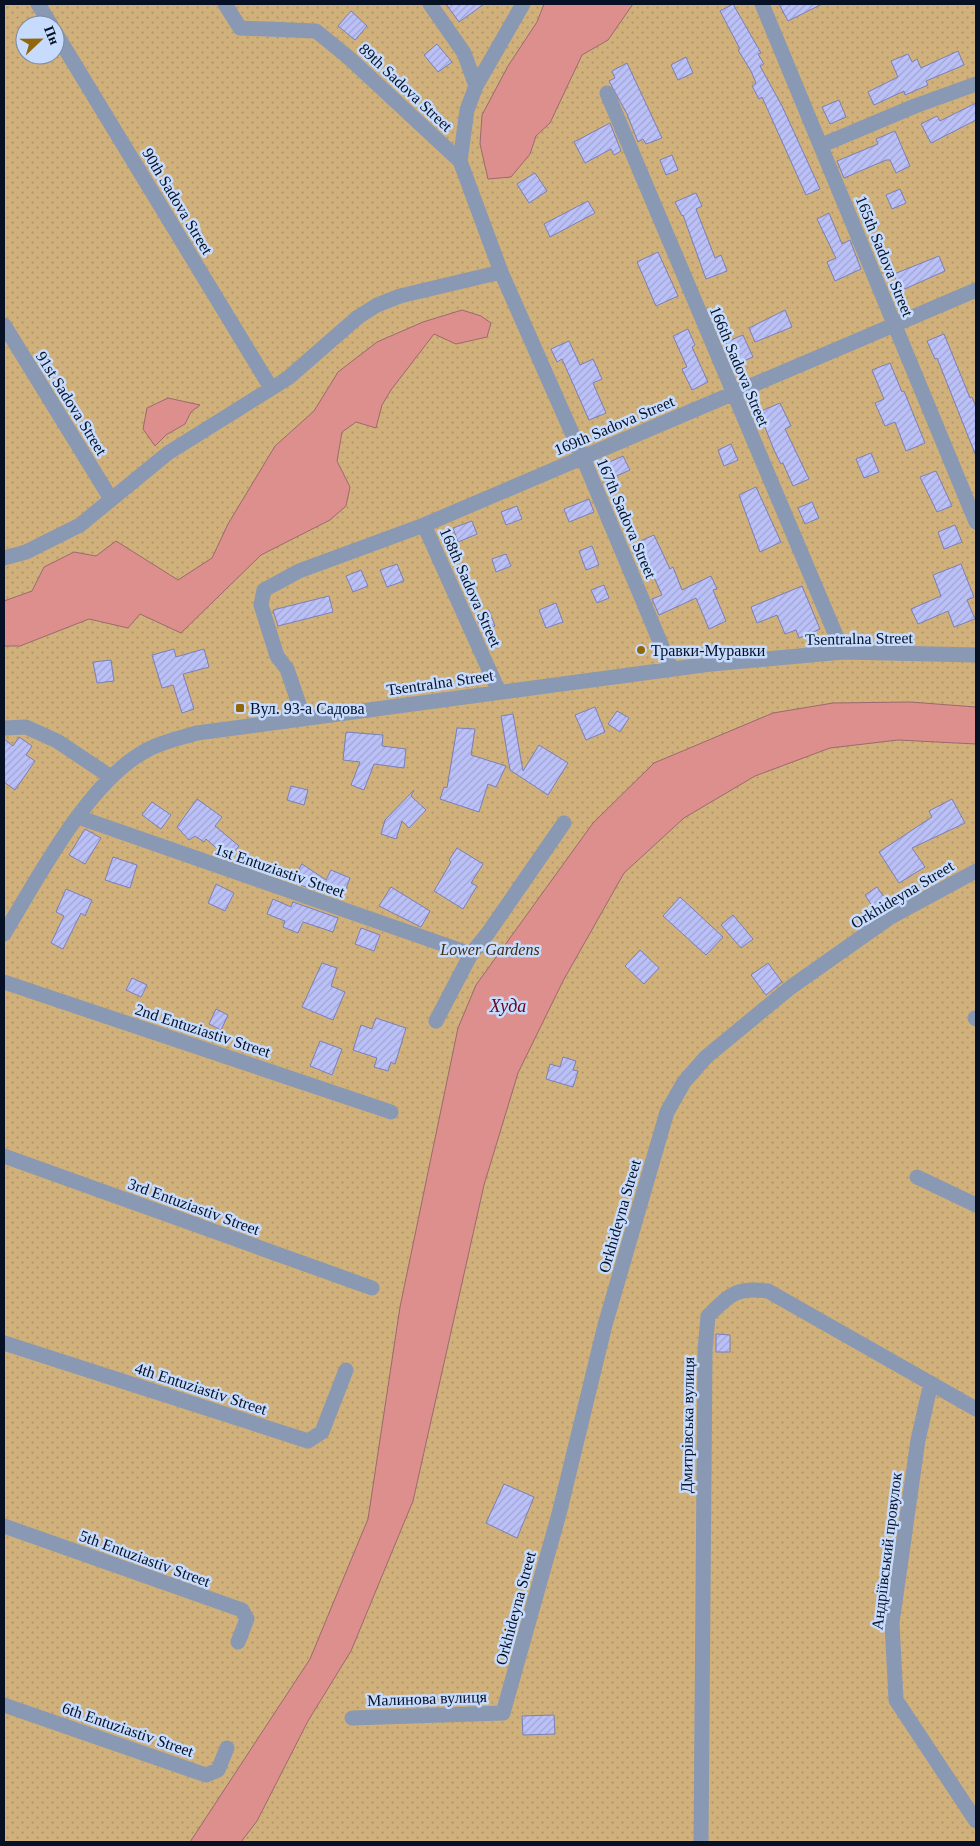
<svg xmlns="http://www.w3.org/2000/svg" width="980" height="1846" font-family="Georgia,serif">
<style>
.garden{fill:url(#garden-dots);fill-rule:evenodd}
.water{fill:#dd8f8e;stroke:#9c696e}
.building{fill:url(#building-hatch);stroke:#7a7fb8}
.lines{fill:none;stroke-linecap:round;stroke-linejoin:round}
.minor{stroke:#8999b3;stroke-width:15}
.poi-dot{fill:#90670d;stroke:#c6dbfd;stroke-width:2}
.labels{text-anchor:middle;stroke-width:5;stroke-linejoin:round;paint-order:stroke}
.street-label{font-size:16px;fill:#061125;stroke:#c6dbfd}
.poi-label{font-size:16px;fill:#061125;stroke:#c6dbfd;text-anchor:start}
.park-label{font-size:16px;font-style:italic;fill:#3f2e11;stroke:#c6dbfd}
.water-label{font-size:18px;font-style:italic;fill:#650417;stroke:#c6dbfd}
</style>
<defs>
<pattern id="garden-dots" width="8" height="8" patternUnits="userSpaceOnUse" patternTransform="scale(1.25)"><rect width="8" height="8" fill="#d0b07b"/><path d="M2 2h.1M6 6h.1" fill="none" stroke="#b1966a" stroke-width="1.8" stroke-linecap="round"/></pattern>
<pattern id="building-hatch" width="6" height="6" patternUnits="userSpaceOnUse" patternTransform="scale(1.25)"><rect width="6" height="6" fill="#bbc1f7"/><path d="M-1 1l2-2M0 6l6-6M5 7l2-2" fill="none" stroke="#9fa5d4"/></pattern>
</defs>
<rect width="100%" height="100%" fill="#c6dbfd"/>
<path class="garden" d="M 4,4 L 976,4 L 976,1842 L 4,1842 ZM 25,25 L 55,25 L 55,55 L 25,55 Z"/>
<path class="water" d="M 544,4 L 633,4 L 608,40 L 582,55 L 550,123 L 536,136 L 530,154 L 511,177 L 488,179 L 480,144 L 482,115 L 508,66 L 537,22 Z
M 462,310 L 481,316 L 491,323 L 487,337 L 456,344 L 434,334 L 391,390 L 382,405 L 376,428 L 356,422 L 342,432 L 337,461 L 350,487 L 346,506 L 330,520 L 261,555 L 181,633 L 140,614 L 128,628 L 89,619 L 20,646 L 4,646 L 4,601 L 32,591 L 44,567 L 74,552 L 96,556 L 116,541 L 178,580 L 212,558 L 228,524 L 275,446 L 314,411 L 338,372 L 377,342 L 423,322 Z
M 168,398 L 200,405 L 191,412 L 185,424 L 166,435 L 155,446 L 143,429 L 147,408 Z
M 910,702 L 976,707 L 976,744 L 898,740 L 830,748 L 755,776 L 684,818 L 624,873 L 563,981 L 518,1073 L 484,1185 L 413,1501 L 351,1651 L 308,1721 L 257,1821 L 241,1842 L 190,1842 L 310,1659 L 368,1519 L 400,1307 L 458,1028 L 476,985 L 593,823 L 654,763 L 773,713 L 833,703 Z"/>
<path class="building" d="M 446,4 L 484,4 L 459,22 Z
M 733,4 L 761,53 L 758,54 L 764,64 L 760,66 L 782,106 L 820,189 L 806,195 L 762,97 L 759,99 L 752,86 L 756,83 L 751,71 L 738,50 L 740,49 L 720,11 Z
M 779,4 L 822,4 L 788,21 Z
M 351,11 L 367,26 L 355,40 L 338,26 Z
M 437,44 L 452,62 L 438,72 L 424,55 Z
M 958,51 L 964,65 L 926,81 L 928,85 L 905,95 L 904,91 L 874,105 L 868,92 L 898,77 L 891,61 L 908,54 L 912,62 L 917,59 L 921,68 Z
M 686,57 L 693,73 L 678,80 L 671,65 Z
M 627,63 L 662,138 L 646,144 L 643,139 L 638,142 L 627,114 L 609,81 L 615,78 L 612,71 Z
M 839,100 L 846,117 L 830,124 L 822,107 Z
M 976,103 L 976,120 L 931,143 L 921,124 L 937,116 L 940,121 Z
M 610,123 L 621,151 L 614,155 L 611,149 L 585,163 L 574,142 Z
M 895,131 L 910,166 L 896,173 L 890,160 L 886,160 L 844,178 L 837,161 L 878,144 L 876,139 Z
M 672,155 L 678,170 L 666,175 L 660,160 Z
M 535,173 L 547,191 L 529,203 L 517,184 Z
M 900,189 L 906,203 L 892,209 L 886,195 Z
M 696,193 L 702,206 L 696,209 L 715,258 L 721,255 L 727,271 L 706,279 L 683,215 L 682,216 L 675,202 Z
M 588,201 L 595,213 L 550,237 L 544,224 Z
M 829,213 L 842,244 L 850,240 L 861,269 L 835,281 L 827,262 L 836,258 L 817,219 Z
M 658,252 L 678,296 L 656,306 L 637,262 Z
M 939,256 L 945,271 L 900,291 L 894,274 Z
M 785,310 L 792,327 L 755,342 L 749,328 Z
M 688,329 L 695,345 L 692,347 L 708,382 L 692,390 L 682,369 L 687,367 L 673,336 Z
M 944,334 L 970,398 L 972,397 L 976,407 L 976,456 L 937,358 L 935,359 L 927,341 Z
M 743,335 L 753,357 L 736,364 L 726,342 Z
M 569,341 L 580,365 L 593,359 L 602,379 L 593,383 L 606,413 L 589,420 L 562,359 L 557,362 L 551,349 Z
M 890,363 L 902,392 L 904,391 L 925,443 L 906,451 L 895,422 L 885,426 L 875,403 L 884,399 L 872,370 Z
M 780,403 L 791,426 L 785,429 L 809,479 L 793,486 L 783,463 L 781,464 L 774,450 L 759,412 Z
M 731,444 L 738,460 L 724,466 L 718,450 Z
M 871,453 L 879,472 L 864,478 L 856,459 Z
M 623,456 L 630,470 L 614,477 L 607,463 Z
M 936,471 L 952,506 L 937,512 L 920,477 Z
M 756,487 L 781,542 L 760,552 L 739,495 Z
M 589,499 L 594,512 L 569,522 L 564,509 Z
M 812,502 L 819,518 L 805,524 L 798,508 Z
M 517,506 L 522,519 L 506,525 L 501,512 Z
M 472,521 L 477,534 L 458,542 L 453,528 Z
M 955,525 L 962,542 L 944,549 L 938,532 Z
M 654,535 L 670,569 L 673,567 L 682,590 L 711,576 L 717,589 L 713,590 L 726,621 L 709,629 L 696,598 L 659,615 L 652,599 L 662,595 L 638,542 Z
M 592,546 L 599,565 L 586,570 L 579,551 Z
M 506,554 L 511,566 L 496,572 L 492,559 Z
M 397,564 L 404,581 L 387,587 L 380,570 Z
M 961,564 L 974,597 L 967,600 L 975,619 L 954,627 L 948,611 L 918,624 L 911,609 L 941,596 L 933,575 Z
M 361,570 L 368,586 L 353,592 L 346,576 Z
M 604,585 L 609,598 L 597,603 L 591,590 Z
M 802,586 L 820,629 L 799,638 L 796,630 L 785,634 L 777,615 L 757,623 L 751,607 Z
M 329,596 L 333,612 L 278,626 L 273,610 Z
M 556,603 L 563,622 L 546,628 L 539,610 Z
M 489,610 L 495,626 L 482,631 L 475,615 Z
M 174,649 L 176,657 L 204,649 L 209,667 L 183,674 L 194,709 L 182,713 L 173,685 L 162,688 L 152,655 Z
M 111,660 L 114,681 L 97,683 L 93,662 Z
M 595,707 L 605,732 L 586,740 L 575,715 Z
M 617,711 L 629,718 L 620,732 L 608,724 Z
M 513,714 L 523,771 L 539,745 L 568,763 L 548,795 L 510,770 L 501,716 Z
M 457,728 L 475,729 L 471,755 L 506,766 L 496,787 L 488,784 L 479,812 L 440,799 L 444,787 L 447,788 Z
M 346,732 L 383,735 L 382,746 L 406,749 L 404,768 L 374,764 L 364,790 L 351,785 L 360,762 L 343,760 Z
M 19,737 L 32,746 L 26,755 L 35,761 L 15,790 L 4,782 L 4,739 L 13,746 Z
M 291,786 L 308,790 L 304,805 L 287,800 Z
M 414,790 L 411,796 L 426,810 L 409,828 L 402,821 L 396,839 L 381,834 L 385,820 Z
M 197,799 L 222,817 L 215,826 L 239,846 L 228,858 L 206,839 L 204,842 L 195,836 L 189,840 L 177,827 Z
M 952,799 L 965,823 L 912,848 L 925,867 L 899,883 L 879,852 L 932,817 L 929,811 Z
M 152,802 L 171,815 L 161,829 L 142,815 Z
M 85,829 L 101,838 L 85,864 L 69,855 Z
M 457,848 L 483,864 L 471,883 L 477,886 L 463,909 L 434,891 L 451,862 L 449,860 Z
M 113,857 L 137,865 L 130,888 L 105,880 Z
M 302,864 L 326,880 L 331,870 L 350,878 L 342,899 L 300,885 L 293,879 Z
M 216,884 L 234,893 L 225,911 L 208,903 Z
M 391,887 L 430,911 L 421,927 L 379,906 Z
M 877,887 L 890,906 L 878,915 L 865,895 Z
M 66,889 L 92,900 L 85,916 L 81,913 L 63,949 L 51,943 L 64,916 L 56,912 Z
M 680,897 L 723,937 L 706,955 L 663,916 Z
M 273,899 L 291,907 L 293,902 L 338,918 L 333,932 L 303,922 L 298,933 L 283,927 L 285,921 L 267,914 Z
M 733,915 L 753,939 L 741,948 L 721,925 Z
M 361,928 L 380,935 L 374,951 L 355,944 Z
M 640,950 L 659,968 L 644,984 L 625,966 Z
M 322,963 L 337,968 L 331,986 L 345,992 L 333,1020 L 302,1007 Z
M 768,963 L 782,982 L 766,995 L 751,975 Z
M 132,978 L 147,985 L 141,997 L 126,990 Z
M 216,1009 L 228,1015 L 221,1030 L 209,1024 Z
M 376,1018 L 406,1028 L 395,1064 L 391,1062 L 388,1071 L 374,1067 L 377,1058 L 353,1050 L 361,1025 L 372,1029 Z
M 320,1041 L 342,1049 L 332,1075 L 310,1066 Z
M 563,1057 L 576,1061 L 573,1070 L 578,1071 L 573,1087 L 546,1079 L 550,1064 L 560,1067 Z
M 716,1334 L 730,1335 L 730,1352 L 716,1352 Z
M 504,1484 L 534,1497 L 517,1538 L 486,1523 Z
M 554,1715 L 555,1734 L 523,1735 L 522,1716 Z"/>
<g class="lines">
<path class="minor" d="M 38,4 L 51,25
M 225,4 L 240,28 L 316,31 L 348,57 L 460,161 L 501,272 L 583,458 L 671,668
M 430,4 L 464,53 L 476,86 L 467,110 L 460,161
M 762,4 L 976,522
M 55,32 L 271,388
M 476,86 L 523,4
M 607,93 L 843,652
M 822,145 L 915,106 L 976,84
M 4,325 L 111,499
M 424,525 L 499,692
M 4,558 L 26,552 L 80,525 L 168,453 L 288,378 L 358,317 L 377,305 L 400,296 L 501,272
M 304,719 L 287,669 L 277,656 L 261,605 L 264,590 L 299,571 L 424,525 L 976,290
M 4,728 L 26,727 L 57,741 L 111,777
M 78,817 L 471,954
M 4,934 C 38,878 88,781 147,750 C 162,742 180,738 197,733 L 711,664 L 843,652 L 976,655
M 4,982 L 391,1112
M 975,1018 L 976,1019
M 436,1021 L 471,954 L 488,933 L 564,823
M 4,1156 L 372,1288
M 917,1177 L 976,1205
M 4,1343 L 308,1441 L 322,1432 L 346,1370
M 931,1383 L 918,1440 L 892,1623 L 896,1700 L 976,1821
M 4,1526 L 242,1610 L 247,1619 L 238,1642
M 4,1705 L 206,1775 L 218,1770 L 227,1748
M 352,1718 L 503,1713 L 559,1514 L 605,1325 L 667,1112 L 684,1082 L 706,1057 L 791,987 L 889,918 L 976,871
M 701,1842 L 705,1350 L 708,1316 C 730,1295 735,1287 768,1291 L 976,1409"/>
</g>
<g class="poi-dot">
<circle cx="641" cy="650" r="5"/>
<rect x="235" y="703" width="10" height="10" rx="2.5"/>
</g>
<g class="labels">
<g class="street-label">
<text transform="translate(406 87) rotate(43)" y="6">89th Sadova Street</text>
<text transform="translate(178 201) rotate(59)" y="6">90th Sadova Street</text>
<text transform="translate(885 256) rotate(68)" y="6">165th Sadova Street</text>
<text transform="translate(740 366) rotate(67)" y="6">166th Sadova Street</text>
<text transform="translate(72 403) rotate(58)" y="6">91st Sadova Street</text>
<text transform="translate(614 425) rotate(-23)" y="6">169th Sadova Street</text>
<text transform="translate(627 518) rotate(67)" y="6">167th Sadova Street</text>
<text transform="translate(471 587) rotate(66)" y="6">168th Sadova Street</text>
<text transform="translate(859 638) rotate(-1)" y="6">Tsentralna Street</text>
<text transform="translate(440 682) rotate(-8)" y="6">Tsentralna Street</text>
<text transform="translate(280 870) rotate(19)" y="6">1st Entuziastiv Street</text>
<text transform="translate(902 894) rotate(-31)" y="6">Orkhideyna Street</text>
<text transform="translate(203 1030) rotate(18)" y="6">2nd Entuziastiv Street</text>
<text transform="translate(194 1206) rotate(20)" y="6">3rd Entuziastiv Street</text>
<text transform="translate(619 1216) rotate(-74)" y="6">Orkhideyna Street</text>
<text transform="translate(201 1388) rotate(18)" y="6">4th Entuziastiv Street</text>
<text transform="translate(687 1425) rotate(-89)" y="6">Дмитрівська вулиця</text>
<text transform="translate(886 1551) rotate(-83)" y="6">Андріївський провулок</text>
<text transform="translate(145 1558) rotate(20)" y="6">5th Entuziastiv Street</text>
<text transform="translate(515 1608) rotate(-75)" y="6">Orkhideyna Street</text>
<text transform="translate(427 1698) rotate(-2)" y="6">Малинова вулиця</text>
<text transform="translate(128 1729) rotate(19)" y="6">6th Entuziastiv Street</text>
</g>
<g class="poi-label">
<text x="651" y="656">Травки-Муравки</text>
<text x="250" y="714">Вул. 93-а Садова</text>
</g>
<g class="park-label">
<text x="490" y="955">Lower Gardens</text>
</g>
<g class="water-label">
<text x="508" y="1012">Худа</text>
</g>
</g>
<rect width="980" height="1846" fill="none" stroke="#061125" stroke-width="10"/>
<g transform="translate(40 40) rotate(68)"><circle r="24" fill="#c6dbfd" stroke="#798aa7"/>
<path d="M0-4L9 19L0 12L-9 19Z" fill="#90670d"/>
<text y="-8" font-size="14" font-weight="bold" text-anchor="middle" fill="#061125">Пн</text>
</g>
</svg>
